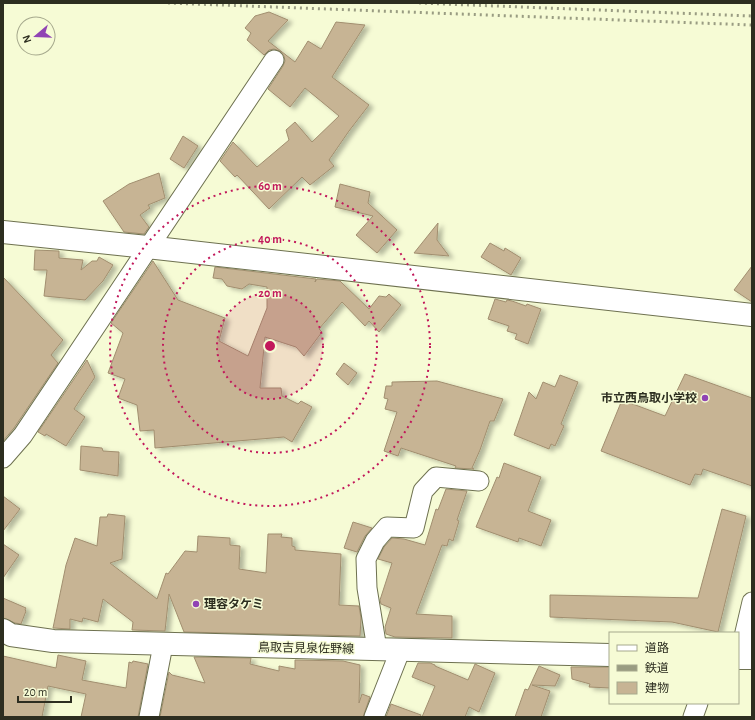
<svg xmlns="http://www.w3.org/2000/svg" width="755" height="720" font-family="'Alegreya Sans','Noto Sans JP',sans-serif">
<style>
.building{fill:#c7b494;stroke:#a18e6f;filter:url(#shadow)}
.lines{fill:none;stroke-linecap:round;stroke-linejoin:round}
.street-casing{stroke:#6e7150;stroke-width:21}
.secondary-casing{stroke:#6e7150;stroke-width:24}
.street{stroke:#fff;stroke-width:19}
.secondary{stroke:#fff;stroke-width:22}
.rail{stroke:#999c82;stroke-width:3;stroke-dasharray:2 4;stroke-linecap:butt}
.ring{fill:none;stroke:#c2185b;stroke-width:2;stroke-dasharray:2 4}
.poi-dot{fill:#9043b4;stroke:#f6fbd5;stroke-width:1.5}
.labels{text-anchor:middle;stroke-width:3;stroke-linejoin:round;paint-order:stroke}
.poi-label{font-size:12px;font-weight:bold;fill:#2d2e20;stroke:#f6fbd5;text-anchor:end}
.street-label{font-size:12px;fill:#2d2e20;stroke:#f6fbd5}
.centre{fill:#c2185b;stroke:#f6fbd5;stroke-width:2}
.ring-label{font-size:12px;text-anchor:middle;font-weight:bold;fill:#c2185b;stroke:#f6fbd5;stroke-width:3;stroke-linejoin:round;paint-order:stroke}
</style>
<defs>
<filter id="shadow"><feDropShadow dx="4.5" dy="2.5" stdDeviation="2" flood-color="#0004"/></filter>
</defs>
<rect width="100%" height="100%" fill="#f6fbd5"/>
<path class="building" d="M 269,12 L 288,20 L 268,41 L 295,62 L 308,41 L 321,49 L 336,22 L 365,25 L 332,77 L 369,105 L 349,131 L 329,160 L 334,166 L 310,185 L 302,177 L 269,209 L 237,175 L 235,177 L 220,161 L 233,142 L 257,167 L 289,140 L 286,130 L 295,122 L 312,142 L 339,116 L 305,88 L 290,107 L 268,89 L 283,66 L 285,61 L 284,56 L 280,51 L 274,49 L 269,50 L 264,55 L 247,40 L 251,33 L 245,28 L 255,16 Z
M 183,136 L 198,146 L 184,168 L 170,159 Z
M 159,173 L 165,198 L 148,205 L 150,208 L 140,215 L 149,227 L 144,234 L 124,232 L 103,201 L 129,184 Z
M 340,184 L 370,192 L 368,203 L 397,230 L 377,253 L 356,235 L 373,216 L 335,207 Z
M 438,223 L 437,240 L 449,256 L 414,253 Z
M 490,243 L 504,251 L 505,248 L 521,258 L 511,275 L 481,257 Z
M 35,250 L 59,251 L 59,258 L 83,260 L 81,270 L 92,261 L 97,261 L 99,257 L 113,265 L 103,281 L 85,300 L 44,296 L 47,270 L 34,270 Z
M 153,261 L 178,300 L 225,318 L 219,341 L 248,356 L 267,308 L 267,287 L 249,284 L 242,289 L 227,286 L 222,279 L 213,278 L 215,267 L 316,279 L 315,282 L 317,279 L 340,281 L 369,309 L 379,296 L 386,297 L 389,294 L 401,305 L 379,332 L 369,321 L 365,326 L 342,302 L 319,329 L 322,332 L 304,356 L 296,347 L 265,337 L 260,388 L 281,388 L 282,396 L 298,404 L 301,401 L 312,407 L 292,442 L 284,437 L 155,448 L 154,430 L 140,431 L 137,405 L 118,398 L 125,379 L 108,373 L 123,333 L 111,323 Z
M 752,266 L 752,302 L 734,290 Z
M 3,277 L 63,340 L 51,355 L 58,363 L 14,428 L 3,441 Z
M 495,299 L 506,302 L 507,300 L 512,301 L 526,306 L 527,304 L 541,309 L 528,344 L 515,339 L 517,334 L 507,331 L 509,326 L 488,319 Z
M 87,360 L 95,377 L 74,409 L 85,417 L 66,446 L 46,434 L 45,436 L 38,432 Z
M 344,363 L 357,373 L 348,385 L 336,374 Z
M 685,374 L 752,398 L 752,486 L 703,469 L 701,475 L 695,474 L 690,485 L 601,451 L 622,400 L 665,416 Z
M 560,375 L 578,382 L 561,424 L 564,426 L 555,446 L 551,444 L 549,449 L 514,435 L 529,392 L 536,399 L 543,382 L 555,387 Z
M 437,381 L 503,399 L 494,421 L 490,421 L 480,450 L 472,468 L 474,469 L 455,468 L 456,466 L 401,448 L 398,456 L 384,451 L 397,412 L 385,409 L 388,399 L 384,398 L 386,386 L 392,386 L 392,382 Z
M 81,446 L 102,448 L 103,451 L 119,452 L 118,476 L 80,470 Z
M 504,463 L 541,477 L 528,511 L 551,520 L 541,546 L 519,538 L 518,542 L 476,527 L 497,477 L 499,478 Z
M 446,489 L 467,491 L 457,520 L 459,521 L 453,541 L 449,539 L 447,546 L 442,545 L 416,614 L 452,616 L 452,638 L 395,637 L 386,634 L 385,627 L 391,608 L 381,604 L 380,600 L 392,563 L 378,559 L 384,547 L 392,538 L 404,539 L 425,545 L 436,509 L 438,510 Z
M 3,496 L 20,509 L 3,531 Z
M 722,509 L 746,516 L 718,632 L 672,622 L 550,617 L 550,595 L 698,598 Z
M 108,514 L 125,516 L 122,559 L 110,563 L 157,599 L 166,573 L 168,574 L 185,551 L 197,552 L 198,536 L 230,538 L 230,545 L 240,546 L 239,569 L 266,573 L 268,534 L 282,534 L 281,537 L 292,538 L 292,546 L 295,547 L 295,550 L 341,554 L 339,605 L 359,606 L 361,618 L 360,636 L 184,632 L 169,594 L 165,631 L 132,630 L 133,622 L 103,599 L 98,622 L 83,618 L 82,622 L 70,619 L 70,629 L 53,628 L 66,565 L 75,538 L 97,546 L 100,517 L 107,517 Z
M 353,522 L 372,528 L 365,536 L 357,552 L 344,548 Z
M 3,544 L 19,555 L 3,578 Z
M 3,598 L 26,608 L 25,610 L 26,611 L 21,624 L 15,623 L 3,618 Z
M 58,655 L 86,661 L 82,680 L 126,688 L 129,662 L 132,663 L 133,661 L 148,664 L 138,717 L 81,717 L 86,694 L 48,686 L 42,717 L 3,717 L 3,656 L 56,668 Z
M 194,657 L 251,658 L 250,664 L 279,671 L 279,666 L 295,669 L 295,660 L 343,661 L 360,665 L 359,703 L 362,694 L 370,697 L 363,717 L 160,717 L 169,672 L 172,675 L 205,683 Z
M 418,663 L 430,663 L 435,665 L 435,666 L 468,680 L 475,664 L 495,673 L 479,712 L 469,707 L 465,717 L 422,717 L 435,686 L 412,677 Z
M 539,666 L 560,675 L 555,686 L 532,685 L 550,691 L 541,717 L 515,717 L 525,689 L 528,690 Z
M 571,667 L 610,667 L 610,688 L 589,687 L 590,684 L 572,679 Z
M 391,704 L 421,715 L 420,717 L 386,717 Z"/>
<g class="lines">
<defs>
<path id="street" d="M 3,458 L 23,435 L 274,60
M 377,649 L 367,588 L 366,559 L 375,541 L 387,527 L 414,528 L 423,491 L 436,477 L 479,481
M 739,658 L 752,602
M 149,717 L 163,645
M 374,717 L 400,651
M 693,717 L 698,703"/>
<path id="secondary" d="M 3,232 L 147,247 L 752,315
M 3,630 L 11,635 L 53,641 L 610,655
M 738,658 L 752,658"/>
</defs>
<use href="#street" class="street-casing"/>
<use href="#secondary" class="secondary-casing"/>
<use href="#street" class="street"/>
<use href="#secondary" class="secondary"/>
<path class="rail" d="M 168,3 L 752,25
M 419,3 L 752,16"/>
</g>
<circle cx="270" cy="346" r="53" fill="#c2185b" fill-opacity=".12"/>
<g class="ring">
<circle cx="270" cy="346" r="53"/>
<circle cx="270" cy="346" r="107"/>
<circle cx="270" cy="346" r="160"/>
</g>
<g class="poi-dot">
<circle cx="705" cy="398" r="4"/>
<circle cx="196" cy="604" r="4"/>
</g>
<g class="labels">
<g class="poi-label">
<text x="697" y="402">市立西鳥取小学校</text>
<text x="204" y="608" text-anchor="start">理容タケミ</text>
</g>
<g class="street-label">
<text transform="translate(306 648) rotate(1)" y="4">鳥取吉見泉佐野線</text>
</g>
</g>
<circle cx="270" cy="346" r="6" class="centre"/>
<g class="ring-label">
<text x="270" y="190">60 m</text>
<text x="270" y="243">40 m</text>
<text x="270" y="297">20 m</text>
</g>
<rect width="755" height="720" fill="none" stroke="#2d2e20" stroke-width="8"/>
<rect x="609" y="632" width="130" height="72" fill="#f6fbd5" stroke="#a6a98d"/>
<rect x="617" y="645" width="20" height="6" fill="#ffffff" stroke="#a6a98d"/>
<text x="645" y="652" font-size="12" fill="#2d2e20">道路</text>
<rect x="617" y="665" width="20" height="6" fill="#999c82" stroke="#a6a98d"/>
<text x="645" y="672" font-size="12" fill="#2d2e20">鉄道</text>
<rect x="617" y="682" width="20" height="12" fill="#c7b494" stroke="#a6a98d"/>
<text x="645" y="692" font-size="12" fill="#2d2e20">建物</text>
<g transform="translate(36 36) rotate(251)"><circle r="19" fill="#f6fbd5" stroke="#a6a98d"/>
<path d="M0-3L7 15L0 10L-7 15Z" fill="#9043b4"/>
<text y="-6" font-size="11" font-weight="bold" text-anchor="middle" fill="#2d2e20">N</text>
</g>
<path d="M18 696v6h53v-6" fill="none" stroke="#2d2e20" stroke-width="2"/>
<text x="24" y="696" font-size="12" fill="#2d2e20" stroke="#f6fbd5" stroke-width="3" paint-order="stroke">20 m</text>
</svg>
